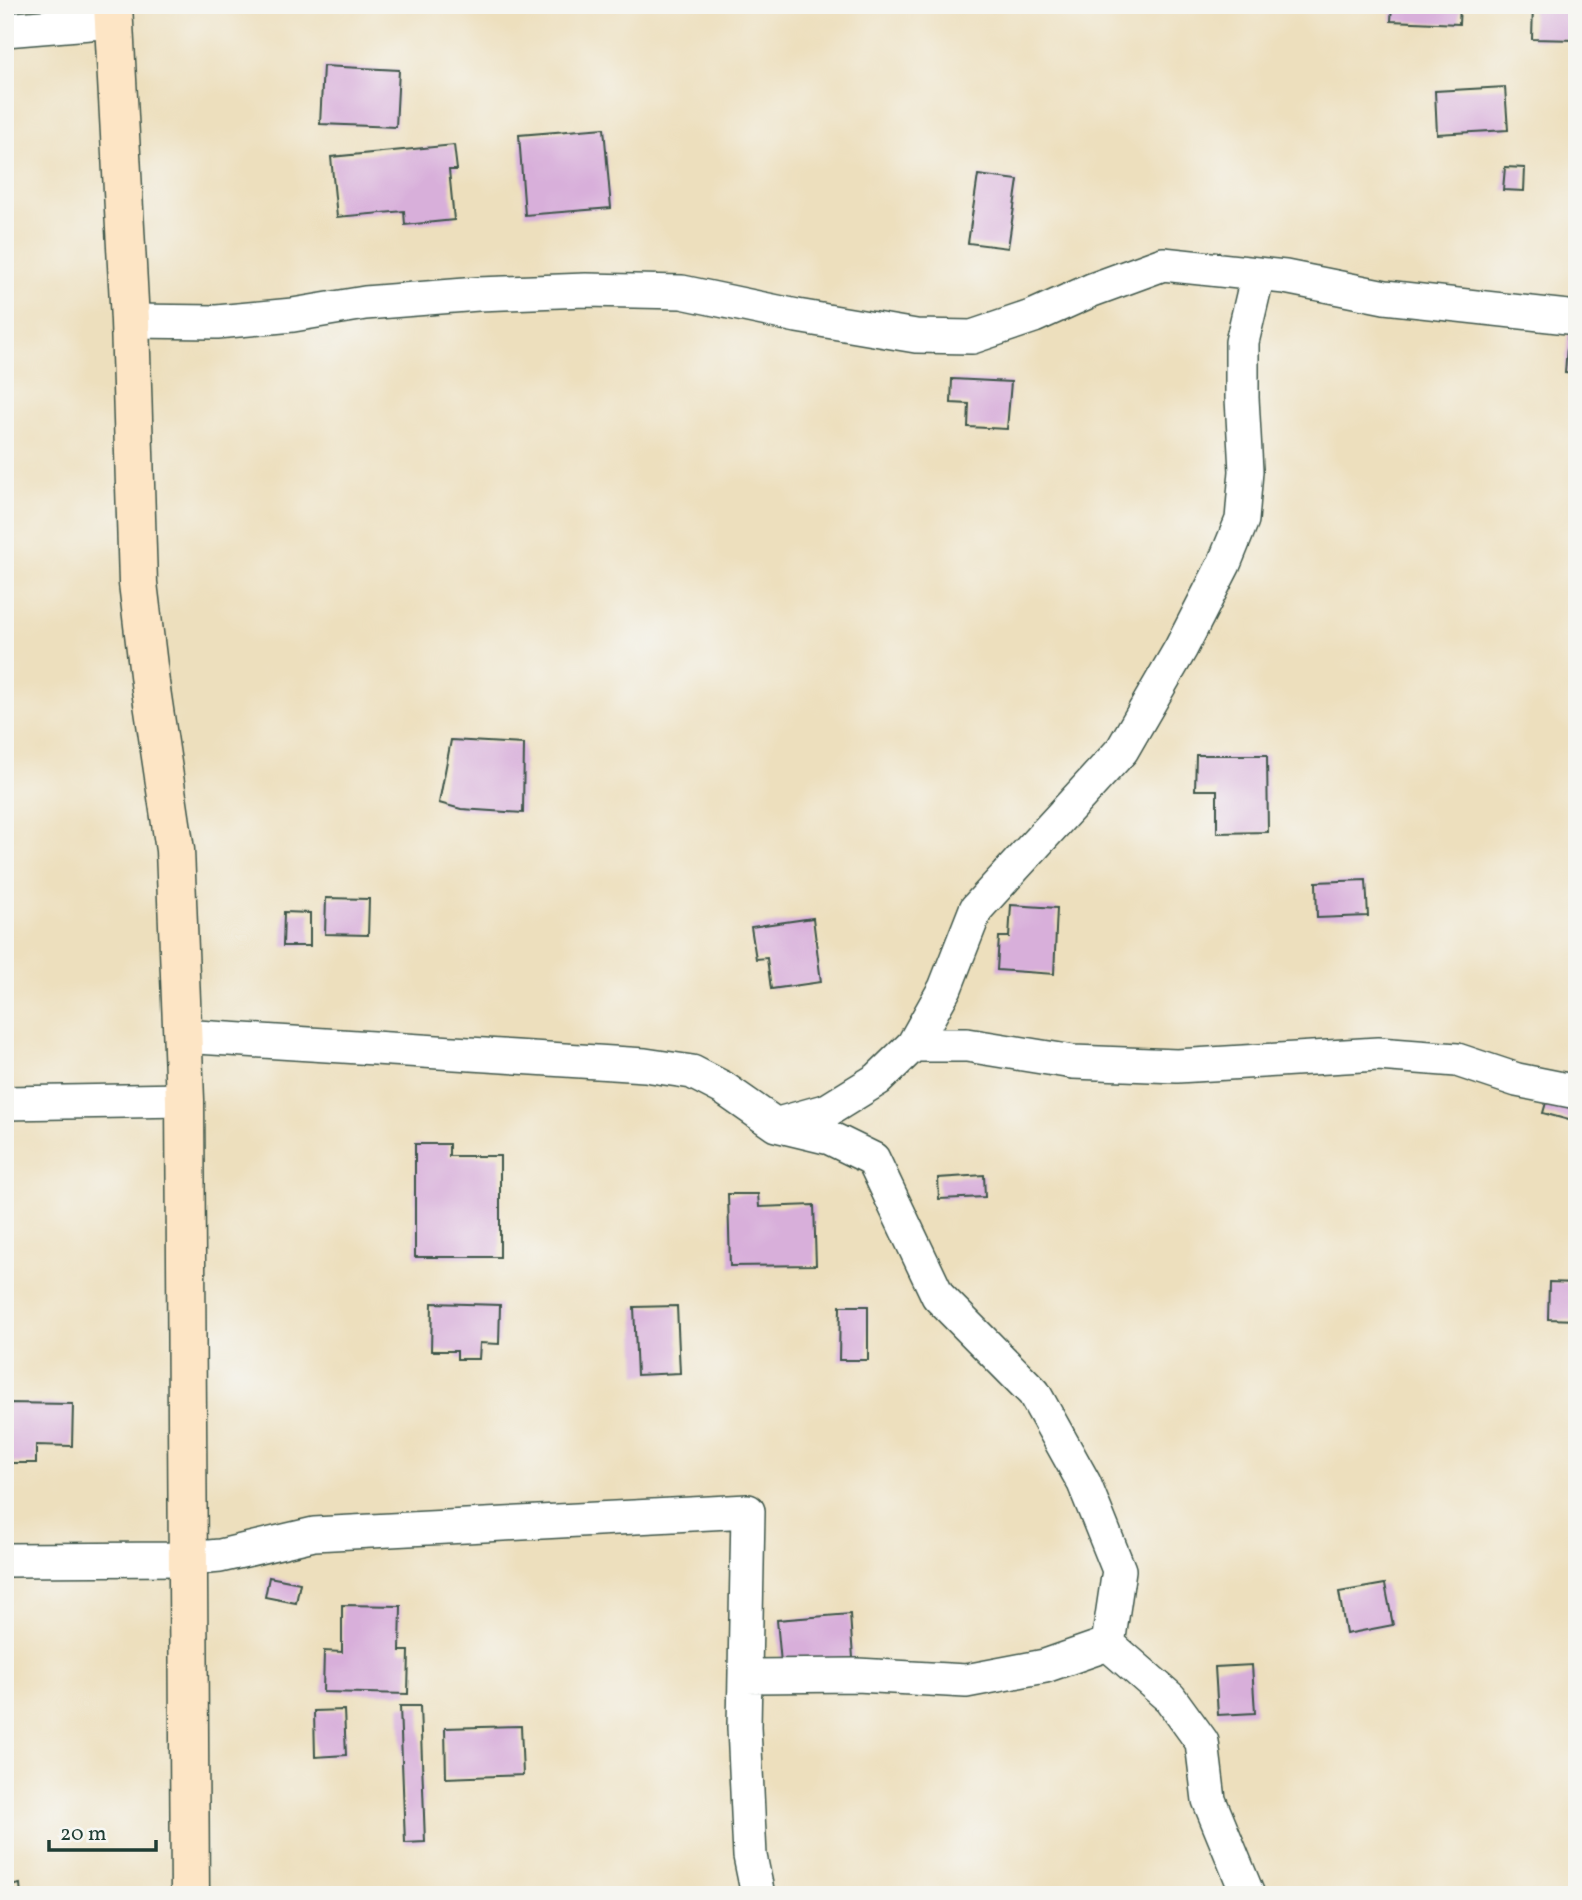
<svg xmlns="http://www.w3.org/2000/svg" width="1582" height="1900" font-family="Vollkorn,serif">
<style>
.building{fill:#d8afda}
.lines{fill:none;stroke-linecap:round;stroke-linejoin:round}
.street-casing{stroke:#3e5549;stroke-width:36}
.secondary-casing{stroke:#3e5549;stroke-width:41}
.street{stroke:#fff;stroke-width:33}
.secondary{stroke:#fde5c5;stroke-width:38}
</style>
<rect width="100%" height="100%" fill="#f6f6f2"/>
<filter id="ink" filterUnits="userSpaceOnUse"><feTurbulence type="fractalNoise" baseFrequency=".0143" numOctaves="2"/><feDisplacementMap in="SourceGraphic" scale="14" xChannelSelector="R" yChannelSelector="G"/><feConvolveMatrix kernelMatrix="1 2 1 2 8 2 1 2 1" color-interpolation-filters="sRGB"/></filter>
<filter id="wash" filterUnits="userSpaceOnUse"><feTurbulence type="fractalNoise" baseFrequency=".00686" numOctaves="4" result="noise"/><feDisplacementMap in="SourceGraphic" scale="28" xChannelSelector="R" yChannelSelector="G"/><feGaussianBlur stdDeviation="1.57" result="paint"/><feColorMatrix in="noise" values="0 0 0 0 0 0 0 0 0 0 0 0 0 0 0 0 0 1.4 0 .05"/><feComposite in="paint" operator="in"/></filter>
<g filter="url(#wash)">
<rect width="100%" height="100%" fill="#eddfbd"/>
<g id="blocks">
<path class="building" d="M 1392,5 L 1460,5 L 1459,24 L 1391,21 Z
M 1533,5 L 1577,5 L 1577,40 L 1532,39 Z
M 323,66 L 399,70 L 396,127 L 320,124 Z
M 1505,87 L 1508,130 L 1437,134 L 1435,91 Z
M 604,128 L 611,208 L 525,215 L 519,135 Z
M 454,145 L 457,170 L 449,170 L 454,220 L 405,225 L 404,211 L 337,217 L 331,157 Z
M 1505,167 L 1525,168 L 1524,191 L 1503,190 Z
M 978,175 L 1018,180 L 1008,248 L 968,243 Z
M 1568,334 L 1577,334 L 1577,374 L 1565,373 Z
M 952,379 L 1011,382 L 1007,429 L 968,427 L 969,404 L 951,403 Z
M 451,740 L 524,744 L 523,813 L 461,809 L 439,803 Z
M 1196,755 L 1267,755 L 1268,832 L 1217,833 L 1217,790 L 1195,790 Z
M 1366,880 L 1368,916 L 1317,918 L 1316,882 Z
M 326,898 L 369,899 L 368,935 L 325,934 Z
M 1011,905 L 1057,908 L 1054,974 L 997,970 L 999,937 L 1009,937 Z
M 284,912 L 310,913 L 310,946 L 283,946 Z
M 813,918 L 821,982 L 771,989 L 767,958 L 756,959 L 751,927 Z
M 1549,1092 L 1577,1100 L 1576,1122 L 1543,1113 Z
M 415,1144 L 449,1144 L 449,1156 L 500,1156 L 500,1257 L 415,1257 Z
M 984,1175 L 985,1197 L 939,1199 L 938,1178 Z
M 728,1194 L 758,1194 L 759,1207 L 814,1205 L 816,1265 L 730,1266 Z
M 1572,1206 L 1577,1206 L 1577,1248 L 1568,1247 Z
M 1549,1282 L 1577,1283 L 1577,1320 L 1548,1319 Z
M 432,1303 L 500,1305 L 499,1344 L 480,1343 L 479,1359 L 457,1359 L 457,1351 L 431,1351 Z
M 677,1306 L 680,1373 L 637,1375 L 634,1307 Z
M 840,1306 L 868,1306 L 868,1360 L 839,1360 Z
M 5,1403 L 73,1404 L 72,1446 L 36,1445 L 36,1463 L 5,1463 Z
M 269,1577 L 300,1583 L 296,1603 L 265,1597 Z
M 1385,1584 L 1393,1625 L 1346,1634 L 1339,1592 Z
M 342,1605 L 401,1606 L 400,1651 L 409,1651 L 408,1694 L 323,1692 L 324,1651 L 342,1652 Z
M 850,1614 L 853,1658 L 781,1663 L 777,1620 Z
M 1252,1665 L 1255,1713 L 1218,1715 L 1215,1667 Z
M 400,1706 L 420,1706 L 425,1842 L 405,1843 Z
M 344,1710 L 346,1755 L 315,1757 L 314,1711 Z
M 521,1726 L 523,1775 L 446,1778 L 445,1728 Z
M 20,1884 L 21,1895 L 5,1895 L 5,1887 Z"/>
</g>
</g>
<g filter="url(#ink)">
<use href="#blocks" fill-opacity="0" stroke="#3e5549" stroke-width="2"/>
<g class="lines">
<defs>
<path id="street" d="M 5,30 L 114,21
M 130,321 L 217,322 L 293,315 L 365,303 L 478,294 L 586,290 L 682,292 L 797,316 L 916,336 L 972,337 L 1034,316 L 1092,290 L 1163,264 L 1285,277 L 1385,297 L 1577,318
M 181,1036 L 645,1065 L 692,1072 L 723,1088 L 776,1125 L 830,1138 L 873,1159 L 938,1296 L 1034,1393 L 1084,1483 L 1119,1570 L 1108,1644
M 913,1045 L 967,1045 L 1073,1062 L 1177,1066 L 1378,1054 L 1457,1060 L 1517,1080 L 1577,1092
M 5,1103 L 185,1100
M 778,1124 L 828,1110 L 878,1079 L 913,1045 L 945,988 L 976,909 L 1122,750 L 1181,648 L 1224,564 L 1242,520 L 1246,471 L 1242,398 L 1242,342 L 1258,274
M 5,1560 L 187,1559 L 220,1556 L 314,1534 L 748,1511 L 744,1727 L 750,1856 L 758,1895
M 1108,1644 L 1170,1698 L 1202,1742 L 1209,1800 L 1248,1895
M 745,1676 L 857,1675 L 966,1681 L 1045,1666 L 1108,1644"/>
<path id="secondary" d="M 113,5 L 130,321 L 138,583 L 150,683 L 175,850 L 185,1100 L 190,1895"/>
</defs>
<use href="#street" class="street-casing"/>
<use href="#secondary" class="secondary-casing"/>
<use href="#street" class="street"/>
<use href="#secondary" class="secondary"/>
</g>
</g>
<rect width="1582" height="1900" fill="none" stroke="#f6f6f2" stroke-width="28"/>
<path d="M49 1840v10h107v-10" fill="none" stroke="#1f3d34" stroke-width="3.5"/>
<text x="60" y="1840" font-size="21" fill="#1f3d34" stroke="#f6f6f2" stroke-width="5" paint-order="stroke">20 m</text>
</svg>
